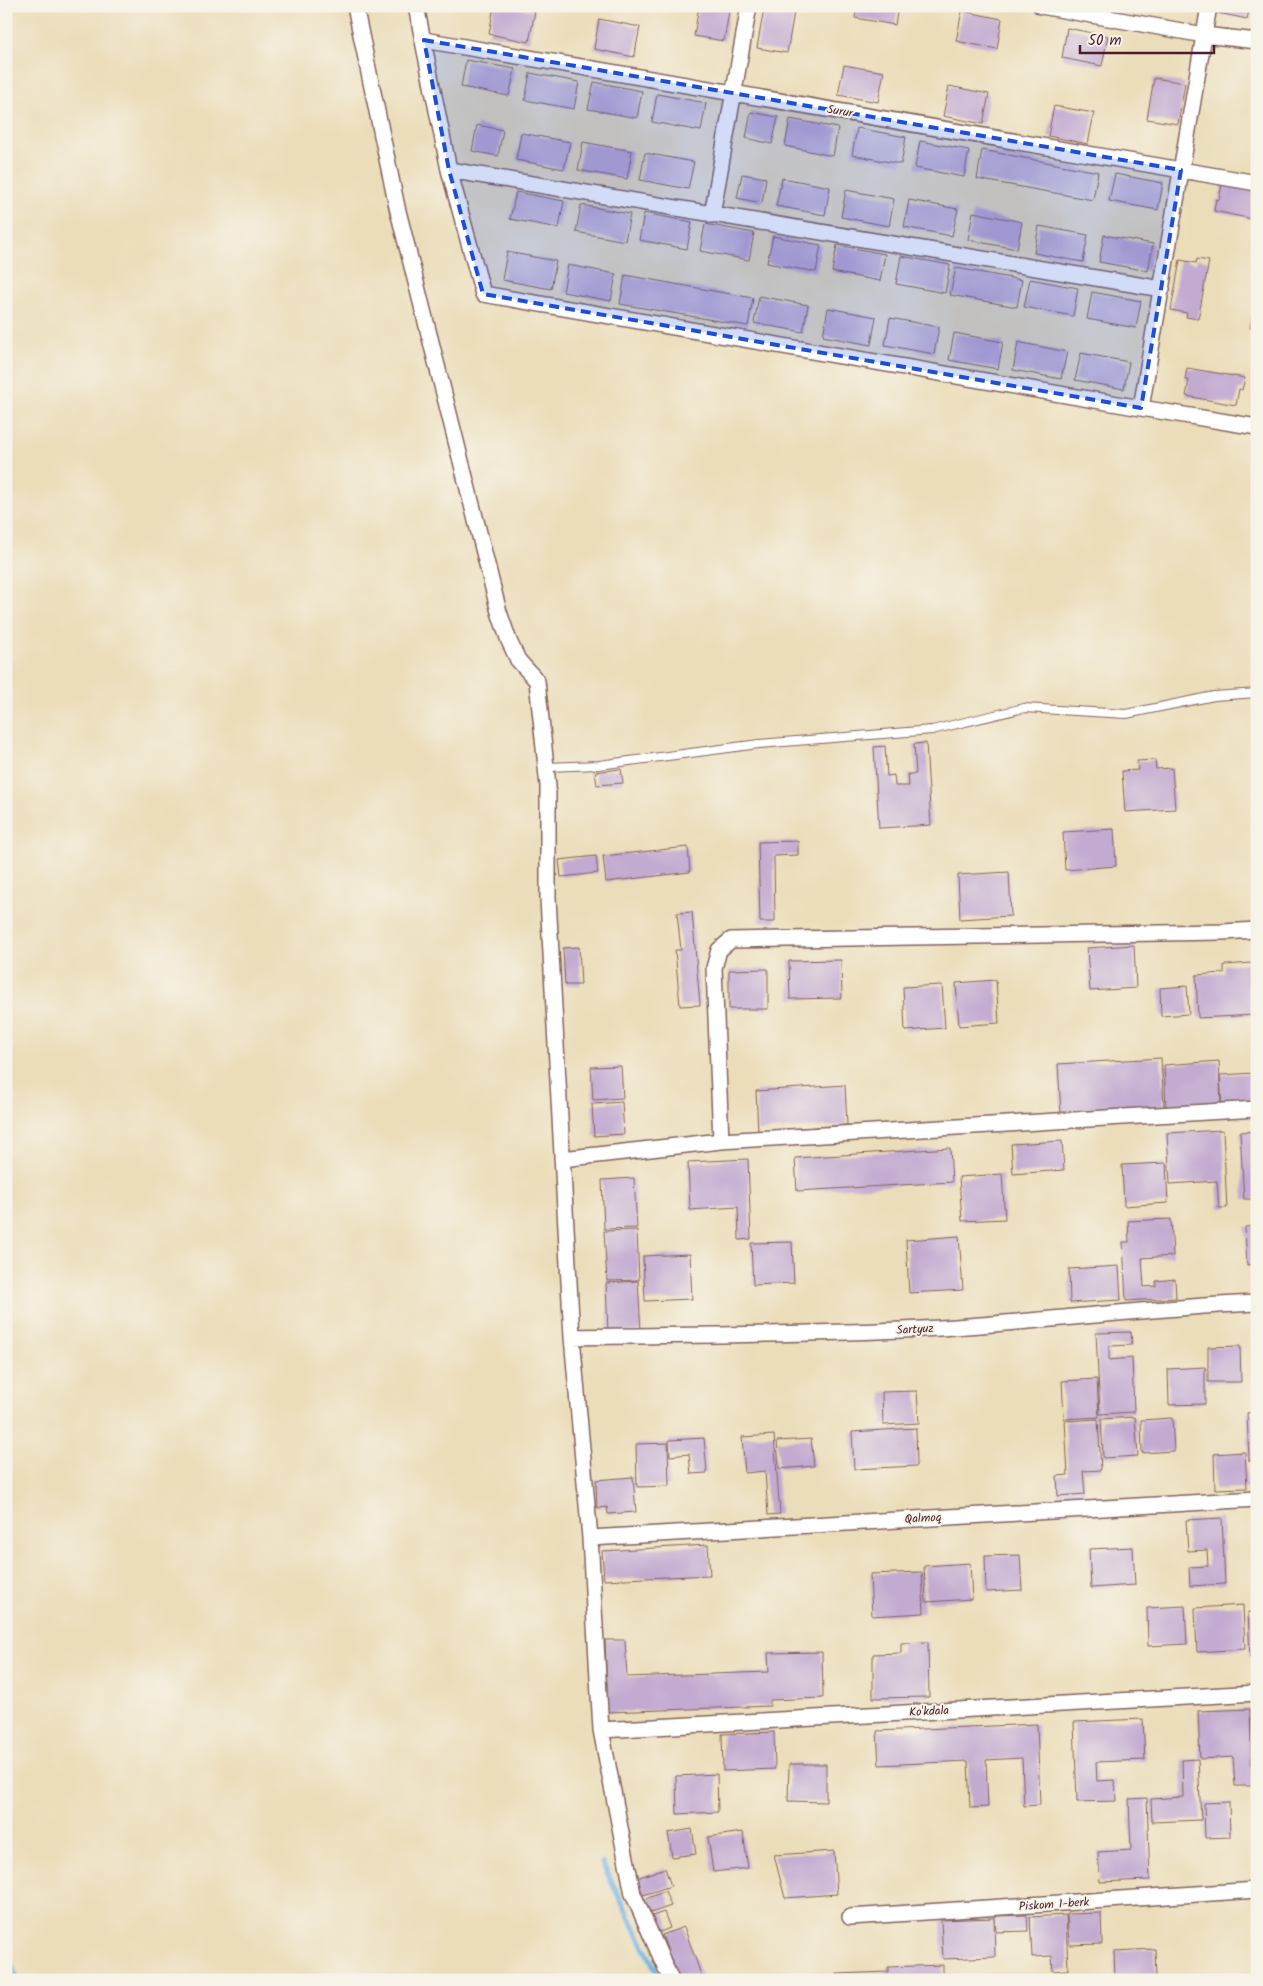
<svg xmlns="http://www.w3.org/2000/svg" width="1263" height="1986" font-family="Kalam,sans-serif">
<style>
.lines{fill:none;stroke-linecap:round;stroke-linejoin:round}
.stream{stroke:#72b5e7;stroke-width:5.5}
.building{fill:#c2aad1}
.service-casing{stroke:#82625d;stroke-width:10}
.minor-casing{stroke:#82625d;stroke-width:18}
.service{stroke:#fff;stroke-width:8}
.minor{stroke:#fff;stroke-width:15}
.marked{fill:#1d4ed8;fill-opacity:0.2;stroke:#1d4ed8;stroke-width:4;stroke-dasharray:10 6;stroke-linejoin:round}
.labels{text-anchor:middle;stroke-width:4;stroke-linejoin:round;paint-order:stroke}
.street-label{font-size:12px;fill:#4a1f2b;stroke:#f7f3e8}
</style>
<rect width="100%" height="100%" fill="#f7f3e8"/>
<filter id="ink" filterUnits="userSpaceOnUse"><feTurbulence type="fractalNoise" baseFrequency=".02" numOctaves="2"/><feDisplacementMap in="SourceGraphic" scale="10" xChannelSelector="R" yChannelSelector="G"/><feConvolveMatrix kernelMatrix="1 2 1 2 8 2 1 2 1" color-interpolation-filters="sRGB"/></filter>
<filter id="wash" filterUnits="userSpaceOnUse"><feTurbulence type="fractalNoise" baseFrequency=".0096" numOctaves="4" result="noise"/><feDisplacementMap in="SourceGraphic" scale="20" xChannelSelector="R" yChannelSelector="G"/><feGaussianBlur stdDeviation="1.12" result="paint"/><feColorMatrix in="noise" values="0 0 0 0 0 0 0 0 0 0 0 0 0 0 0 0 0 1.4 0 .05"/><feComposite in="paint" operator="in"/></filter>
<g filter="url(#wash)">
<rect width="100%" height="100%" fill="#ebddb9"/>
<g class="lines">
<path class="stream" d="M 602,1863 L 661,1980
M 6,1950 L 17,1980"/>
</g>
<g id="blocks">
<path class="building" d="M 494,6 L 507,6 L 535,11 L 529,42 L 489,34 Z
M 699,6 L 730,6 L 724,41 L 694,36 Z
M 857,6 L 898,6 L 895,25 L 855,18 Z
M 1220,6 L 1250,6 L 1247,19 L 1218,13 Z
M 764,8 L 794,12 L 787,53 L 757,48 Z
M 962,11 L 1002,19 L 997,49 L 956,41 Z
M 599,19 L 640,27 L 634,57 L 594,49 Z
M 1067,28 L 1108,36 L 1102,66 L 1062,58 Z
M 466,60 L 515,69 L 509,96 L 461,87 Z
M 844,65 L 884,72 L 878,102 L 838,95 Z
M 530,73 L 579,82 L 574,109 L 525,100 Z
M 1154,78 L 1185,83 L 1178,124 L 1147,119 Z
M 594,82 L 642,91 L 637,118 L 588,109 Z
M 949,86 L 989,94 L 983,124 L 943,116 Z
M 657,94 L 706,103 L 701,131 L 652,122 Z
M 1054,106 L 1094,113 L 1088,144 L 1048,136 Z
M 751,112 L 778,117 L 772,144 L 746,138 Z
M 790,119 L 838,128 L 833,156 L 785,146 Z
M 477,125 L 503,130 L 498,156 L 472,151 Z
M 857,128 L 906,137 L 901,164 L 852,155 Z
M 521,133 L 570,142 L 564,169 L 516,160 Z
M 920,141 L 969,150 L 964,177 L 915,168 Z
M 583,142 L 632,151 L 627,179 L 578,170 Z
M 982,150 L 1098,172 L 1093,200 L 977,179 Z
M 645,153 L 694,162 L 688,189 L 640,180 Z
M 742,174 L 766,178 L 762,203 L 737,198 Z
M 1115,174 L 1163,183 L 1158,210 L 1109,201 Z
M 782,178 L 830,187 L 825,215 L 776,206 Z
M 1222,184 L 1257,190 L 1257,220 L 1214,211 L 1216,199 L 1219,200 Z
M 846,190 L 894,199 L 889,226 L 841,217 Z
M 516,192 L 564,201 L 559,228 L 510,219 Z
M 909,200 L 958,209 L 952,236 L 904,227 Z
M 581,205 L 630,214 L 625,241 L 576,232 Z
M 973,212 L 1022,222 L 1017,249 L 968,240 Z
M 644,213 L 692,222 L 687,249 L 639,240 Z
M 705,224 L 754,233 L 749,260 L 700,251 Z
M 1039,226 L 1088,235 L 1083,262 L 1034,253 Z
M 1104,235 L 1153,244 L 1148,271 L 1099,262 Z
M 773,236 L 821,245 L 816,272 L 767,263 Z
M 837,245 L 885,254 L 880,281 L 832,272 Z
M 507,252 L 556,261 L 551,289 L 502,280 Z
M 901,256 L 950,265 L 945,293 L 896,284 Z
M 1197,259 L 1209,261 L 1198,319 L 1186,317 L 1187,313 L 1171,310 L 1180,260 L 1196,263 Z
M 568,265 L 616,274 L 611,301 L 563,292 Z
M 956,268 L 1022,280 L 1017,307 L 950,295 Z
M 625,275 L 753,298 L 748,326 L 620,304 Z
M 1030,279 L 1078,288 L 1073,316 L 1024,307 Z
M 1092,292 L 1141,301 L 1136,328 L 1087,319 Z
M 1256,294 L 1257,295 L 1257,329 L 1250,328 Z
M 759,296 L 808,305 L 803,332 L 754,323 Z
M 828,308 L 876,317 L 871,345 L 823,336 Z
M 890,318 L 939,327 L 934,354 L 885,345 Z
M 954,333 L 1003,342 L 998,369 L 949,360 Z
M 1018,342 L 1067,352 L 1061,379 L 1013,370 Z
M 1081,353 L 1129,362 L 1124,389 L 1075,380 Z
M 1187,368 L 1245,378 L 1242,390 L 1239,389 L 1236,405 L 1186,396 L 1189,380 L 1185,380 Z
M 926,743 L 931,825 L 879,828 L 874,747 L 885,746 L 887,776 L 894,775 L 895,786 L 909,786 L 908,774 L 916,774 L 914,744 Z
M 1155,760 L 1156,769 L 1172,768 L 1175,809 L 1125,812 L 1122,771 L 1138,770 L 1137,761 Z
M 621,769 L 623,783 L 597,785 L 595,772 Z
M 1114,829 L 1116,866 L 1065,870 L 1063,832 Z
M 798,841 L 798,855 L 774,856 L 775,922 L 760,922 L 758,842 Z
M 688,847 L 690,872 L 606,882 L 603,856 Z
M 596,856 L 598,873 L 561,877 L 559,860 Z
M 1009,872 L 1011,916 L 960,919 L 958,875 Z
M 692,912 L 700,1005 L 680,1006 L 675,950 L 681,950 L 677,913 Z
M 1134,945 L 1136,988 L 1090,991 L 1087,948 Z
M 579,947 L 581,985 L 565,985 L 563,948 Z
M 841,960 L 842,998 L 790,999 L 789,961 Z
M 1252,963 L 1255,1015 L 1198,1018 L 1196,975 L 1224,973 L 1224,965 Z
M 768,969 L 768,1009 L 729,1009 L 729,970 Z
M 996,980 L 999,1023 L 959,1026 L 956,983 Z
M 942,985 L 945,1028 L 905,1031 L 903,987 Z
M 1187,986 L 1189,1014 L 1161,1016 L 1160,988 Z
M 1254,1054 L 1257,1054 L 1257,1104 L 1222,1106 L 1220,1075 L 1255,1073 Z
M 1161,1058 L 1164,1107 L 1061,1114 L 1058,1064 Z
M 1219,1061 L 1221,1104 L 1166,1108 L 1164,1065 Z
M 621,1066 L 623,1098 L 593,1100 L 591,1067 Z
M 845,1085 L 847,1125 L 758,1131 L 756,1091 Z
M 622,1102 L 624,1134 L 594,1136 L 592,1104 Z
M 1223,1130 L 1227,1208 L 1219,1208 L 1217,1181 L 1170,1184 L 1167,1133 Z
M 1257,1131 L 1257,1199 L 1244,1199 L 1240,1132 Z
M 1062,1141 L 1064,1170 L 1013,1174 L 1011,1144 Z
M 950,1148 L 952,1182 L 797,1191 L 795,1158 Z
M 748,1159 L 751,1239 L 739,1240 L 738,1207 L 690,1210 L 688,1162 Z
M 1166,1163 L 1168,1203 L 1124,1206 L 1122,1165 Z
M 1002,1174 L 1005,1219 L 962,1221 L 959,1177 Z
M 634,1178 L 637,1228 L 604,1229 L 602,1180 Z
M 1171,1219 L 1173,1256 L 1142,1258 L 1144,1287 L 1156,1286 L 1156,1281 L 1175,1279 L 1176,1298 L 1126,1301 L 1123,1242 L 1129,1242 L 1128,1221 Z
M 1257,1226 L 1257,1264 L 1247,1265 L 1245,1227 Z
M 637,1230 L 639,1280 L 607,1281 L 604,1231 Z
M 959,1236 L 963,1290 L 909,1293 L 906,1240 Z
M 792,1242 L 794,1283 L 753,1285 L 751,1243 Z
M 690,1254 L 692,1299 L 645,1301 L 643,1256 Z
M 1119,1266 L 1121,1300 L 1070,1303 L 1069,1269 Z
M 638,1281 L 641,1331 L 608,1333 L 606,1283 Z
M 1131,1332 L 1132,1345 L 1109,1346 L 1109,1360 L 1132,1358 L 1134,1412 L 1100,1414 L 1096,1333 Z
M 1240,1346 L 1241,1382 L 1208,1382 L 1208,1347 Z
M 1205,1367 L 1205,1404 L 1169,1405 L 1168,1369 Z
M 1097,1379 L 1099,1417 L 1064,1419 L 1062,1381 Z
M 917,1391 L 919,1423 L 883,1425 L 882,1392 Z
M 1257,1412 L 1257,1461 L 1249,1461 L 1247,1413 Z
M 1135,1417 L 1138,1456 L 1103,1458 L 1101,1419 Z
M 1172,1418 L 1174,1451 L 1142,1453 L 1141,1420 Z
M 1098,1419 L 1101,1470 L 1083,1471 L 1085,1494 L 1058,1496 L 1057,1476 L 1068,1475 L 1065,1421 Z
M 916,1428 L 917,1466 L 854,1469 L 852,1432 Z
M 774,1435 L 780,1514 L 768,1515 L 765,1471 L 745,1473 L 742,1437 Z
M 704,1438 L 707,1473 L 691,1474 L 689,1454 L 670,1456 L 669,1440 Z
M 811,1439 L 814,1466 L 779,1469 L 777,1441 Z
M 668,1443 L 669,1486 L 637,1487 L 636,1444 Z
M 1245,1452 L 1247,1488 L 1215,1489 L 1214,1454 Z
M 633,1477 L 636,1512 L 608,1514 L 607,1507 L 597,1508 L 596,1480 Z
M 1222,1518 L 1225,1584 L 1190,1586 L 1189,1567 L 1208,1566 L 1207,1550 L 1188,1551 L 1186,1520 Z
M 708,1545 L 710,1575 L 604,1580 L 602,1551 Z
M 1133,1547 L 1135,1585 L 1091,1588 L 1089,1549 Z
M 1020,1555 L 1022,1590 L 986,1592 L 985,1556 Z
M 970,1563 L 972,1599 L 926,1602 L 924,1566 Z
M 922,1572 L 924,1613 L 872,1616 L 870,1574 Z
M 1243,1605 L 1245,1649 L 1197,1652 L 1195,1608 Z
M 1185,1606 L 1187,1644 L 1148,1646 L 1147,1608 Z
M 1248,1612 L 1257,1612 L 1257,1656 L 1250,1657 Z
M 605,1640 L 625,1640 L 627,1677 L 769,1672 L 768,1653 L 822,1652 L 823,1698 L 770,1700 L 770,1706 L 608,1712 Z
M 928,1642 L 929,1697 L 873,1698 L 873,1654 L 901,1653 L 901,1643 Z
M 1250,1709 L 1252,1786 L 1235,1786 L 1233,1757 L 1200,1759 L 1198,1711 Z
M 1251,1709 L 1257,1709 L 1257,1746 L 1253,1746 Z
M 1143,1719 L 1145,1760 L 1096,1762 L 1097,1781 L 1115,1780 L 1116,1801 L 1077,1802 L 1074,1722 Z
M 1037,1724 L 1040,1805 L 1024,1806 L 1022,1758 L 986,1760 L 988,1807 L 970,1808 L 968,1761 L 879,1765 L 877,1731 Z
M 774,1732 L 775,1769 L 723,1771 L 722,1734 Z
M 1198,1759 L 1201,1820 L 1152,1822 L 1151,1799 L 1183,1797 L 1182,1760 Z
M 789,1764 L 826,1764 L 826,1802 L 788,1801 Z
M 717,1774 L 718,1812 L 677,1814 L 676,1776 Z
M 1147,1798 L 1150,1880 L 1100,1882 L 1098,1852 L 1131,1850 L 1129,1799 Z
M 1229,1802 L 1230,1837 L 1205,1838 L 1204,1803 Z
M 692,1829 L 696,1854 L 672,1857 L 668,1833 Z
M 743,1832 L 748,1868 L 713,1872 L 708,1837 Z
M 834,1851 L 837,1894 L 785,1898 L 774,1855 Z
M 665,1868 L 671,1886 L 643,1895 L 637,1878 Z
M 665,1891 L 671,1906 L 648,1914 L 643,1900 Z
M 664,1912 L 670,1928 L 655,1934 L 649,1917 Z
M 1101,1913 L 1102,1944 L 1069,1945 L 1067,1914 Z
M 1027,1915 L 1028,1931 L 996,1932 L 995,1916 Z
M 1066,1915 L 1068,1970 L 1053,1971 L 1052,1956 L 1032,1957 L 1030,1917 Z
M 994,1918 L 995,1957 L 943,1959 L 941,1920 Z
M 684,1927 L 703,1980 L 678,1980 L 662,1935 Z
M 1155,1949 L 1156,1980 L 1115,1980 L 1114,1951 Z
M 943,1965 L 943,1980 L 837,1980 L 837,1974 L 888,1972 L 888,1967 Z"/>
</g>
</g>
<g filter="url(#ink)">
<use href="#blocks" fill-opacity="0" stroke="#82625d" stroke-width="1"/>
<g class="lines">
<defs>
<path id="service" d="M 546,767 L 599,765 L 759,744 L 932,730 L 1024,708 L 1126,714 L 1214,696 L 1257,693"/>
<path id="minor" d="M 355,6 L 397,207 L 499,612 L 509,641 L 518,660 L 537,681 L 546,767 L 548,786 L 548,898 L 572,1337 L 590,1538 L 601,1730 L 633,1894 L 671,1980
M 416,6 L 449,170 L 483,294 L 1141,408 L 1257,427
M 1041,6 L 1204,35 L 1257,41
M 424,40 L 1257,183
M 449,170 L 1162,289
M 712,215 L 749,6
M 1141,408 L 1209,6
M 721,1141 L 714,968 L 719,950 L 731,940 L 1222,932 L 1257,930
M 562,1159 L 721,1141 L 1257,1109
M 572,1337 C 682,1335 792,1335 902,1330 C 1020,1325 1138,1308 1257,1303
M 590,1538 L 1257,1499
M 601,1730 L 1257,1693
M 850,1917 L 1257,1890"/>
</defs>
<use href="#service" class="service-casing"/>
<use href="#minor" class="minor-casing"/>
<use href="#service" class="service"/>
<use href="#minor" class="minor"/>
</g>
</g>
<path class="marked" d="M 424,40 L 1181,170 L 1141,408 L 483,294 L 449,170 Z"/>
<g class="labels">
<g class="street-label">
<text transform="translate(840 111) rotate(10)" y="4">Surur</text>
<text transform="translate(915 1329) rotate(-3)" y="4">Sartyuz</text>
<text transform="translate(923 1518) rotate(-3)" y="4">Qalmoq</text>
<text transform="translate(929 1711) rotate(-3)" y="4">Ko'kdala</text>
<text transform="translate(1054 1904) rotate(-4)" y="4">Piskom 1-berk</text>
</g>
</g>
<rect width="1263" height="1986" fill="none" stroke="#f7f3e8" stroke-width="25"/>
<path d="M1080 45v8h134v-8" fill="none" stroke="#4a1f2b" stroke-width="2.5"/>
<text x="1088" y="45" font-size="15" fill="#4a1f2b" stroke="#f7f3e8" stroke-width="4" paint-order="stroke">50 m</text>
</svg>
